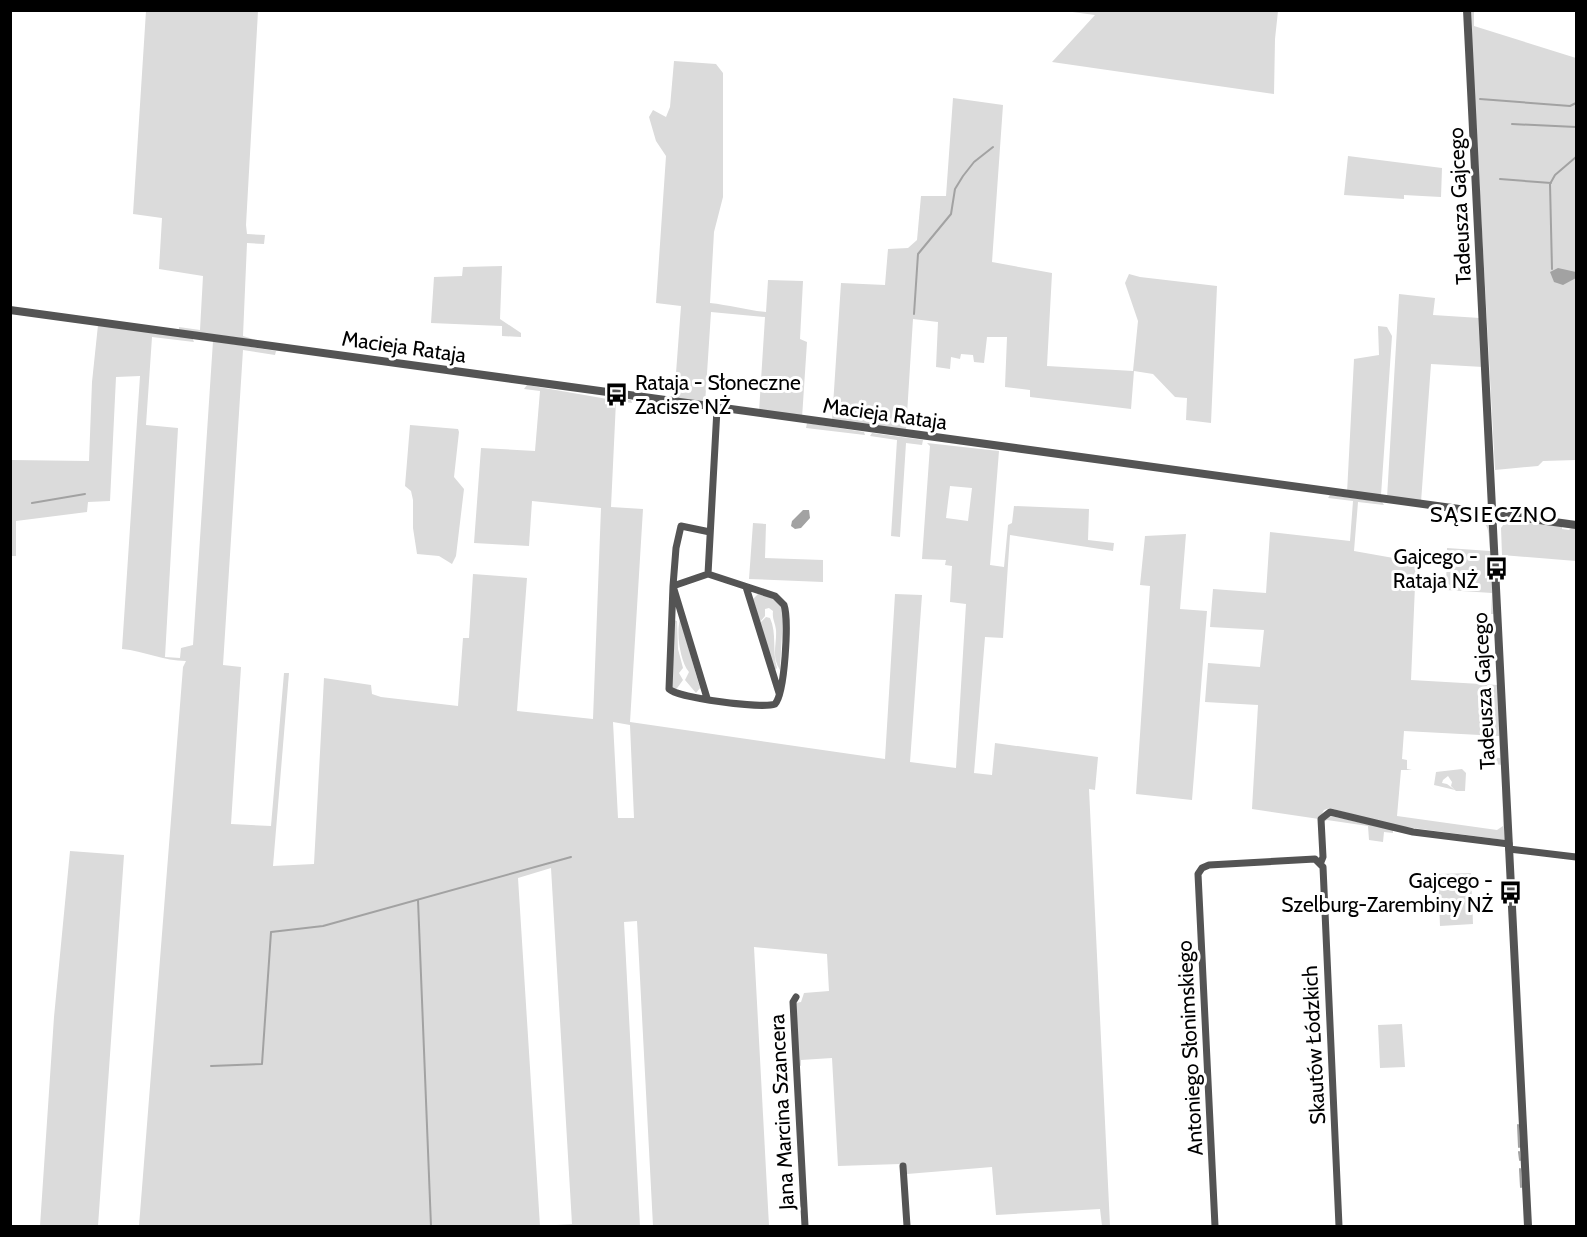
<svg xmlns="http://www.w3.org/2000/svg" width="1587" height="1237" font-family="Cabin,sans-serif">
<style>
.green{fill:#dbdbdb;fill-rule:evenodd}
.water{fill:#a2a2a2}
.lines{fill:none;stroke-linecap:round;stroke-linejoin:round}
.stream{stroke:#a2a2a2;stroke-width:2}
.minor{stroke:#545454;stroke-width:7}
.tertiary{stroke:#545454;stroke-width:8}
.labels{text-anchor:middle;stroke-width:6;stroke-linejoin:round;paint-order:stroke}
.street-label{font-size:21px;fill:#000;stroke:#fff}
.poi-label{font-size:21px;fill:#000;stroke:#fff;text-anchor:end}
.neighbourhood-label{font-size:22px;letter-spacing:1.5px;fill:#000;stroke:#fff}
</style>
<rect width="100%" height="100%" fill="#fff"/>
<path class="green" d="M 146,11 L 258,11 L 246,225 L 247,234 L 265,235 L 264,244 L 247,243 L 243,336 L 256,340 L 179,330 L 179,327 L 200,330 L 203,276 L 159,269 L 162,218 L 133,214 Z
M 1065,11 L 1278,11 L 1275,39 L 1274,94 L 1052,62 L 1095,15 Z
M 1470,11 L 1474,11 L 1474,26 L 1576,58 L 1576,460 L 1543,461 L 1538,466 L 1495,470 Z
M 674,61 L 716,64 L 723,73 L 723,197 L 714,232 L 710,303 C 729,305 746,310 766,312 L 768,280 L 803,281 L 800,339 L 807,342 L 802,418 L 759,412 L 765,317 L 711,312 L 705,404 L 674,400 L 681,306 L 656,303 L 666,156 L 656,141 L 649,117 L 653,110 L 666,117 L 670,107 Z
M 953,98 L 1003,105 L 992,262 L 1052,273 L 1047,366 L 1133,371 L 1138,321 L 1125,283 L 1129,274 L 1140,277 L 1217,286 L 1211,423 L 1186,420 L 1187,398 L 1175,397 L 1153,374 L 1134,371 L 1131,409 L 1030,397 L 1030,390 L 1005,387 L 1007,337 L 987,337 L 984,363 L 974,362 L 973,355 L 961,354 L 960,359 L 951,357 L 950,369 L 936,367 L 938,322 L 913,319 L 906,430 L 832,421 L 841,283 L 885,285 L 888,249 L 908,248 L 917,240 L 921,196 L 946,196 Z
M 1348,156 L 1442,168 L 1441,197 L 1404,195 L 1404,199 L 1344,195 Z
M 502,266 L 500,319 L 521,333 L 521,337 L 502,336 L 502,326 L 431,323 L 434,277 L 462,276 L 463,267 Z
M 1399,294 L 1435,298 L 1433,315 L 1480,318 L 1483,367 L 1431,364 L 1421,502 L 1387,498 Z
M 98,325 L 192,337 L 194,342 L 152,337 L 146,425 L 178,428 L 165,657 L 180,658 L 181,648 L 193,645 L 213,341 L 276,351 L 275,355 L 243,350 L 223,665 L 241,667 L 231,824 L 271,826 L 284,673 L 289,673 L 273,866 L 314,864 L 324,678 L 371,685 L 372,694 L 381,697 L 458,706 L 463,638 L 469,638 L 473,574 L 527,578 L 517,711 L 593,719 L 601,508 L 532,501 L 529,546 L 474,543 L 481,448 L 535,451 L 540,391 L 524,389 L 527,385 L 613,400 L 631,400 L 632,403 L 616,401 L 611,507 L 643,509 L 630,722 L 885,759 L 895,594 L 922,595 L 910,762 L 956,768 L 966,604 L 950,602 L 952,566 L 945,565 L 946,560 L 922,559 L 930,446 L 927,443 L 999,451 L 990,565 L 1004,567 L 1008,525 L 1012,523 L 1014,506 L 1089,509 L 1088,540 L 1114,543 L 1113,551 L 1010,535 L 1003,638 L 985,637 L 974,773 L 992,775 L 995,743 L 1098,757 L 1095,790 L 1089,789 L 1110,1226 L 1102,1226 L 1100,1209 L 996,1215 L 992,1167 L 907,1174 L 900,1164 L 838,1166 L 832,1058 L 801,1060 L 801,1066 L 798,1065 L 796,1003 L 801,1002 L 804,993 L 829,991 L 827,954 L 754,947 L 769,1226 L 653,1226 L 637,921 L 624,922 L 640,1226 L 139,1226 L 183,667 L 186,661 C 164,661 144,651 122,649 L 140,376 L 116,377 L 110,501 L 88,502 L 87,512 L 16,521 L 16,556 L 11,556 L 11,460 L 89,461 L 92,382 ZM 950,486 L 972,488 L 968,521 L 946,518 ZM 613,722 L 630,725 L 634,818 L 618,818 ZM 551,868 L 572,1224 L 540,1226 L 518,878 Z
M 1378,326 L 1387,327 L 1392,336 L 1381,495 L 1347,493 L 1354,359 L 1379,355 Z
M 807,423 L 864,432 L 865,435 L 806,428 Z
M 410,425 L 458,429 L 459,432 L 454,477 L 464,489 L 456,556 L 452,564 L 439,556 L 417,554 L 413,528 L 413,500 L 411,491 L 405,486 Z
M 872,433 L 923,440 L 922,445 L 906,443 L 900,537 L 891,536 L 897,440 L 870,436 Z
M 1330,495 L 1382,502 L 1384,505 L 1358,502 L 1354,551 L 1416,562 L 1411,680 L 1498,685 L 1502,765 L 1489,763 L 1490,757 L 1500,758 L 1499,736 L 1404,731 L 1402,759 L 1407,760 L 1407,769 L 1412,770 L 1401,770 L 1397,816 L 1497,830 L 1503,826 L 1502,772 L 1505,840 L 1390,825 L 1330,808 L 1324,810 L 1319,819 L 1252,809 L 1258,705 L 1205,702 L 1208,663 L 1260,667 L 1264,630 L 1210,627 L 1213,589 L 1266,593 L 1270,532 L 1350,541 L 1353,501 L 1328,498 Z
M 1467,513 L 1489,518 L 1494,614 L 1491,614 L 1492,593 L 1446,590 L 1447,548 L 1490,551 C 1488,528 1491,520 1466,517 Z
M 1508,518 L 1562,526 L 1562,529 L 1569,530 L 1572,527 L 1576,527 L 1576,561 L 1502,555 L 1501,528 Z
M 753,523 L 766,524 L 765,558 L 823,560 L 823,582 L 749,579 Z
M 1186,534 L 1180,609 L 1207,611 L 1192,800 L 1136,794 L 1150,586 L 1140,585 L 1145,536 Z
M 758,594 L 773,598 L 781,604 L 783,614 L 780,670 C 771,657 777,644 776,630 C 775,622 772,619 773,611 L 769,608 L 765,609 L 765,616 L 760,622 L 753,599 Z
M 766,617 L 770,618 C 777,633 772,651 777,668 L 775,670 L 760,623 Z
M 680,619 L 700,688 L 696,693 L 685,680 L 689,672 C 680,661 676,633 680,619 Z
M 674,620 L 677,621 L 678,649 L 683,668 L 679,673 L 683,680 L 675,691 L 671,688 Z
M 1462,769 L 1466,773 L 1465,791 L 1456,791 L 1451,786 L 1452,782 L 1448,776 L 1443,780 L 1442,783 L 1447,784 L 1455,790 L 1434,785 L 1436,772 Z
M 1331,816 L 1393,830 L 1393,833 L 1384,832 L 1383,842 L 1369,840 L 1368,826 L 1327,820 L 1322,823 L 1323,820 Z
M 70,851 L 124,855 L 98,1226 L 40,1226 L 54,1017 Z
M 1471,873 L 1473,924 L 1440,926 L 1438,874 Z
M 1402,1024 L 1405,1067 L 1380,1068 L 1378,1025 Z"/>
<path class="water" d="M 1558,268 L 1576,272 L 1576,278 L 1563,285 L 1554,282 L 1550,272 Z
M 803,510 L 809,510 L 810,518 L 801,528 L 795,529 L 791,526 L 792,521 Z"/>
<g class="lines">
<path class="stream" d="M 1480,99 L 1570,106 L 1576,103
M 1512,124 L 1576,127
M 1500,179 L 1551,183
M 1552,269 L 1550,184 L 1555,175 L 1576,157
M 914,314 L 918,254 L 951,214 L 955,189 L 963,176 L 974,162 L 993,147
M 32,503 L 85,494
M 418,900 L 431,1226
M 211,1066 L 262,1064 L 271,932 L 323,926 L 571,857
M 1518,1125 L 1519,1147
M 1519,1152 L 1520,1160
M 1520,1169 L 1521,1187"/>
<path class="minor" d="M 708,574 L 673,586 L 669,689 C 678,698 763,709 775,704 C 785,694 789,619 784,605 L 775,596 L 708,574 L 717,409
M 746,587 L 779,693
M 707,698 L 673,586 L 676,548 L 681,526 L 710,532
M 1509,849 L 1576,857
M 1321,862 L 1323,857 L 1321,819 L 1330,812 L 1413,832 L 1509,844
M 796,997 L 793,1002 L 805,1226
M 903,1166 L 907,1226
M 1215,1226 L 1198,874 L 1202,868 L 1209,865 L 1315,859 L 1323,867 L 1339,1226"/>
<path class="tertiary" d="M 1467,10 L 1528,1226
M 10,310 L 1576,525"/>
</g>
<defs>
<symbol id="bus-bare" viewBox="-9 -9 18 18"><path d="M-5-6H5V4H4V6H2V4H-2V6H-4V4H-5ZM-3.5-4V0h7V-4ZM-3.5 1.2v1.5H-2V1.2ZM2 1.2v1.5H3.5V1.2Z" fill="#000" stroke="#fff" stroke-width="2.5" paint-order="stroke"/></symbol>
</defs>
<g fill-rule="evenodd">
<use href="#bus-bare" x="600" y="378" width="33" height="33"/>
<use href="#bus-bare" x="1480" y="552" width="33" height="33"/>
<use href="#bus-bare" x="1494" y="876" width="33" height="33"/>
</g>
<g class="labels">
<g class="street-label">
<text transform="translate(1460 206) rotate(-93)" y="7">Tadeusza Gajcego</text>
<text transform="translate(404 347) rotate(8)" y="7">Macieja Rataja</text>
<text transform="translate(885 414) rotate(8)" y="7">Macieja Rataja</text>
<text transform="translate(1484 691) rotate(-93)" y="7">Tadeusza Gajcego</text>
<text transform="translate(1314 1045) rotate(-93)" y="7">Skautów Łódzkich</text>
<text transform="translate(1190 1048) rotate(-93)" y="7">Antoniego Słonimskiego</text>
<text transform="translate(782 1112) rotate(-93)" y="7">Jana Marcina Szancera</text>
</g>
<g class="poi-label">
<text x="635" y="390" text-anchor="start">Rataja - Słoneczne<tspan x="635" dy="24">Zacisze NŻ</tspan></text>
<text x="1478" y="564">Gajcego -<tspan x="1478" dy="24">Rataja NŻ</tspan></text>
<text x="1493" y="888">Gajcego -<tspan x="1493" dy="24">Szelburg-Zarembiny NŻ</tspan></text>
</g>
<g class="neighbourhood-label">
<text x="1494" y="522">SĄSIECZNO</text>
</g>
</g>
<rect width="1587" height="1237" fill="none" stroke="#000000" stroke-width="24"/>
</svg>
